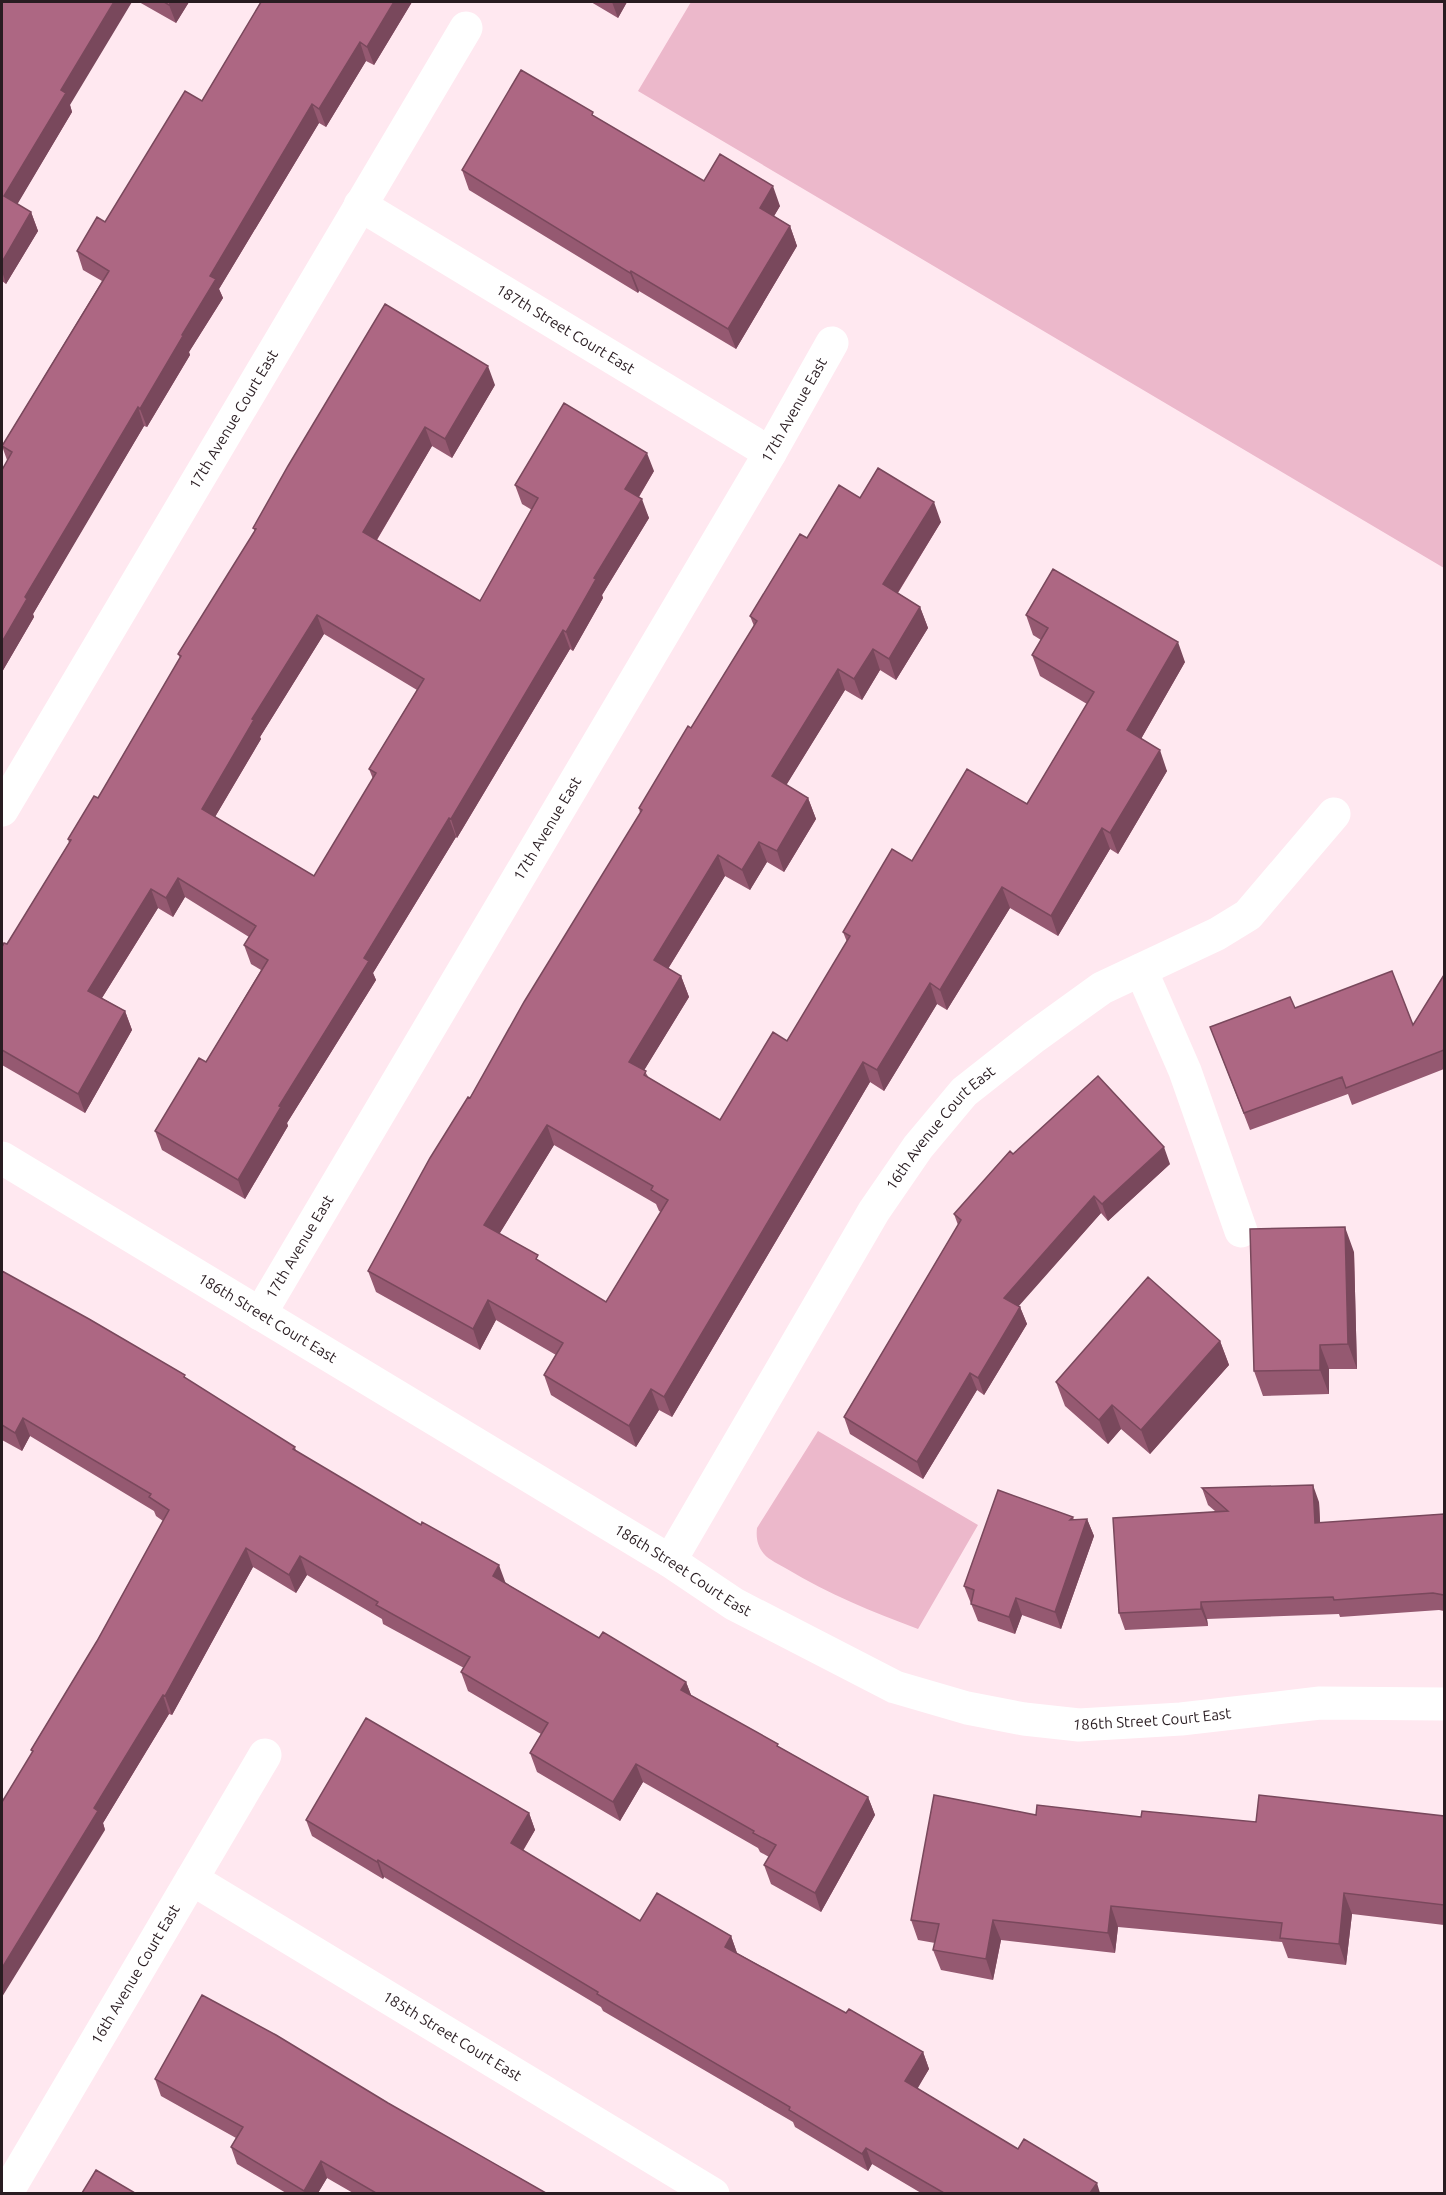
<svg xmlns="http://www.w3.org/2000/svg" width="1446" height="2195" font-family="Ubuntu,sans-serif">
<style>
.green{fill:#ecb8cb}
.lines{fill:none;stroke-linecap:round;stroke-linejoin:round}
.minor{stroke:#fff;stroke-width:33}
.wall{fill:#955971;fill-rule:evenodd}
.shaded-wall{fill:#79485c}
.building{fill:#ad6783;stroke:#79485c;stroke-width:1.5;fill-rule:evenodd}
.labels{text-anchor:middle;stroke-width:4.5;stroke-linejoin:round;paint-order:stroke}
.street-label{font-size:15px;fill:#291c21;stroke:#fcfcfc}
</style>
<rect width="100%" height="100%" fill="#ffe8f0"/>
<path class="green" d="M 691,2 L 1444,2 L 1444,568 L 638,91 Z
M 818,1431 L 978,1525 L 918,1629 C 873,1612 828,1594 787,1569 C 779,1564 769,1560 764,1554 C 757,1546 756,1537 757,1528 Z"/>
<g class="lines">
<g class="minor">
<path id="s1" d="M 360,205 L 770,453"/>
<path id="s2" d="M 2,810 L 466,28"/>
<path d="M 1141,970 L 1185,1071 L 1241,1231"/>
<path id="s3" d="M 2,1158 L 670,1561 L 734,1604 L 895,1687 L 967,1708 L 1024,1719 L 1079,1725 L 1181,1719 L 1320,1703 L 1444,1704"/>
<path id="s4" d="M 260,1314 L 770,453 L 832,343"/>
<path id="s5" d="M 670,1561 L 874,1211 L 918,1147 L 964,1092 L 1034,1037 L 1102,988 L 1217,934 L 1248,915 L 1334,814"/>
<path id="s6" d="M 192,1879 L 713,2194"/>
<path id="s7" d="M 6,2194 L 265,1755"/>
</g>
</g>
<path class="wall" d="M 2,2 L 70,105 L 72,112 L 17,204 L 31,212 L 38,231 L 6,284 L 2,281 Z
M 139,2 L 189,2 L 176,23 Z
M 261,2 L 412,2 L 374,65 L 366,61 L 326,127 L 319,123 L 219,289 L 223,298 L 189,352 L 190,355 L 147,427 L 144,426 L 83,528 L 33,614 L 34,617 L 2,672 L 7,460 L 2,446 L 102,281 L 83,270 L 77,251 L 105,222 L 202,101 Z
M 591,2 L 627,2 L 618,18 Z
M 595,117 L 704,181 L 780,206 L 774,216 L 790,226 L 797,246 L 736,349 L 639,291 L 638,293 L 469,190 L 462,170 Z
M 495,385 L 452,458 L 432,446 L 377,540 L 480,601 L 532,510 L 522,504 L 515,485 L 654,471 L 639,497 L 649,518 L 602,595 L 603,598 L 573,651 L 570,649 L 457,838 L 456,837 L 373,973 L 376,980 L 287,1123 L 288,1126 L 245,1199 L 162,1150 L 155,1131 L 206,1062 L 261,970 L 251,964 L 244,945 L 249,937 L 185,897 L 173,917 L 158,908 L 102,998 L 125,1011 L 132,1030 L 85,1113 L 2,1065 L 2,947 L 7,944 L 69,843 L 68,839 L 98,798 L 180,658 L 178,654 L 255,532 L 253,528 ZM 324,634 L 417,690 L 369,769 L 373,779 L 314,876 L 215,817 L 261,739 L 260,737 Z
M 860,498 L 941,522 L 898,593 L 920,607 L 928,628 L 896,680 L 880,670 L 862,700 L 845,690 L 786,785 L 808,798 L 816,819 L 784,872 L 767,862 L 750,890 L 725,876 L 668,969 L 681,976 L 689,997 L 644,1070 L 649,1078 L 720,1120 L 787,1041 L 847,942 L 843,932 L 912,861 L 1027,804 L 1087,704 L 1040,676 L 1032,655 L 1041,640 L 1033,635 L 1026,615 L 1185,662 L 1141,739 L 1167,771 L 1118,854 L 1110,849 L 1058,936 L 1010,908 L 947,1010 L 937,1004 L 884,1091 L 870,1082 L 672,1417 L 659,1410 L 636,1447 L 551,1395 L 544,1375 L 556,1355 L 496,1320 L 480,1350 L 376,1292 L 368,1271 L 470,1098 L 640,813 L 639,808 L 691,728 L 754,626 L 750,616 L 807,538 ZM 554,1145 L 656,1204 L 659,1211 L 661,1212 L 606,1302 L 540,1262 L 499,1234 Z
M 1444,975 L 1444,1069 L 1352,1105 L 1348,1094 L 1250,1130 L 1210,1027 L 1295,1008 L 1413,1025 Z
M 1013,1154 L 1170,1164 L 1108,1221 L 1101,1213 L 1018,1306 L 1020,1307 L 1027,1324 L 984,1395 L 977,1390 L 923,1479 L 850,1434 L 844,1417 L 958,1225 L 954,1214 Z
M 1354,1252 L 1357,1369 L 1329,1369 L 1329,1394 L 1263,1396 L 1254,1371 Z
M 2,1271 L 186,1379 L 295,1447 L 296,1451 L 505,1583 L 599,1638 L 686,1682 L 691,1695 L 779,1747 L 868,1797 L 875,1815 L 821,1912 L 771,1884 L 764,1865 L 769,1857 L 760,1852 L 758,1848 L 643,1782 L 620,1821 L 537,1772 L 530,1753 L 541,1734 L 468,1691 L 461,1672 L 464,1668 L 383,1624 L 382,1619 L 307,1575 L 296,1593 L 253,1567 L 172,1715 L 169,1714 L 103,1823 L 105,1830 L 32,1752 L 31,1750 L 97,1641 L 163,1521 L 156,1516 L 154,1511 L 30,1436 L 22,1451 L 2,1440 Z
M 1220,1341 L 1229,1365 L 1150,1454 L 1121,1429 L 1108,1444 L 1065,1406 L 1056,1382 Z
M 1202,1488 L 1319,1502 L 1320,1523 L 1444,1514 L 1444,1611 L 1439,1610 L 1340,1617 L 1339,1614 L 1207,1619 L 1208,1626 L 1125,1630 L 1119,1613 L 1215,1511 L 1208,1505 Z
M 1073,1517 L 1074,1520 L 1087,1519 L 1094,1536 L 1061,1629 L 1022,1615 L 1015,1634 L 978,1621 L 964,1586 Z
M 529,1813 L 535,1830 L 523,1851 L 640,1921 L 731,1936 L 737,1953 L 846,2013 L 923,2052 L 929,2069 L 917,2088 L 1018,2149 L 1100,2193 L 921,2193 L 872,2164 L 868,2171 L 795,2127 L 793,2122 L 603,2011 L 601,2007 L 384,1877 L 383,1879 L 312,1836 L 306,1820 Z
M 1036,1815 L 1141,1817 L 1256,1822 L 1444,1816 L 1444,1925 L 1352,1914 L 1346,1965 L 1288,1958 L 1282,1942 L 1118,1927 L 1115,1953 L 1001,1940 L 993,1980 L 941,1970 L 933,1950 L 935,1943 L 918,1940 L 911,1920 Z
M 155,2079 L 388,2103 L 546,2193 L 353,2193 L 327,2178 L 318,2193 L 286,2193 L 237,2164 L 231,2147 L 236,2138 L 161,2096 Z"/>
<path class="shaded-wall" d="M 114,2 L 132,2 L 70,105 L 72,112 L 11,215 L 4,196 L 61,90 Z
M 171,2 L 189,2 L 176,23 L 169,5 Z
M 394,2 L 412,2 L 374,65 L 367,47 Z
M 612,2 L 627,2 L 618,18 Z
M 360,42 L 366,61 L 326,127 L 319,109 Z
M 312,104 L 319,123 L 219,289 L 223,298 L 189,352 L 190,355 L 147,427 L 140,409 L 182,335 L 210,276 Z
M 773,186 L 780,206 L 767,228 L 760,208 Z
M 31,212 L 38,231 L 6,284 L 2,271 L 2,262 Z
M 790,226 L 797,246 L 736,349 L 728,329 Z
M 631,271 L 639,291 L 638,293 L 630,273 Z
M 488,366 L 495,385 L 452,458 L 445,439 Z
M 138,407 L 144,426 L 33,614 L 34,617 L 2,672 L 2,642 L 25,597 Z
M 425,427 L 432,446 L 370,551 L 363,532 Z
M 647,453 L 654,471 L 632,508 L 625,489 Z
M 642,499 L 649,518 L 602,595 L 603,598 L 573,651 L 566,632 L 594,578 Z
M 934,502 L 941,522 L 890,605 L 883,584 Z
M 920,607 L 928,628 L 896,680 L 889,659 Z
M 317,615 L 324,634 L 260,737 L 261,739 L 209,827 L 202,809 L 252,719 Z
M 563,630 L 570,649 L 457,838 L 451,819 Z
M 1178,642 L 1185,662 L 1134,751 L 1127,730 Z
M 873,649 L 880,670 L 862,700 L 854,679 Z
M 838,669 L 845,690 L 779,797 L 772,776 Z
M 1160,750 L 1167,771 L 1118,854 L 1110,833 Z
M 808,798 L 816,819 L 784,872 L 777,851 Z
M 449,818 L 456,837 L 373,973 L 376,980 L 287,1123 L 288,1126 L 245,1199 L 238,1180 L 279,1106 L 364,958 Z
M 1102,828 L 1110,849 L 1058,936 L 1051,916 Z
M 759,842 L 767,862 L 750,890 L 742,870 Z
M 718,855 L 725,876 L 661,980 L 654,960 Z
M 178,878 L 185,897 L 173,917 L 166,898 Z
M 1002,887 L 1010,908 L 947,1010 L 940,990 Z
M 151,889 L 158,908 L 95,1009 L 88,991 Z
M 681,976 L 689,997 L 637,1082 L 629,1062 Z
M 930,983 L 937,1004 L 884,1091 L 877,1070 Z
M 125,1011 L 132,1030 L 85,1113 L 78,1094 Z
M 863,1062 L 870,1082 L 672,1417 L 664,1397 Z
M 547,1125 L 554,1145 L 492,1246 L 484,1225 Z
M 1164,1147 L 1170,1164 L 1108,1221 L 1102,1204 Z
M 1094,1196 L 1101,1213 L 1011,1315 L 1004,1298 Z
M 1345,1227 L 1354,1252 L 1357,1369 L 1348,1344 Z
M 488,1300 L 496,1320 L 480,1350 L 473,1329 Z
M 1020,1307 L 1027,1324 L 984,1395 L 978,1378 Z
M 1220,1341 L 1229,1365 L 1150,1454 L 1141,1430 Z
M 1320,1345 L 1329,1369 L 1329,1394 L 1320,1370 Z
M 970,1373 L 977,1390 L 923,1479 L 917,1462 Z
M 651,1389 L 659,1410 L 636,1447 L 629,1426 Z
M 1112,1405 L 1121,1429 L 1108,1444 L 1099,1420 Z
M 23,1418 L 30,1436 L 22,1451 L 15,1433 Z
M 1313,1485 L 1319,1502 L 1321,1540 L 1315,1523 Z
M 1087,1519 L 1094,1536 L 1061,1629 L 1055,1612 Z
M 246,1548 L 253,1567 L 172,1715 L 165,1696 Z
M 300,1556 L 307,1575 L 296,1593 L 289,1575 Z
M 499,1565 L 506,1584 L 493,1576 Z
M 1016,1598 L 1022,1615 L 1015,1634 L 1009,1617 Z
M 1201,1602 L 1207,1619 L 1208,1626 L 1201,1609 Z
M 686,1682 L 693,1700 L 681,1690 Z
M 163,1695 L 169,1714 L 103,1823 L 105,1830 L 2,1997 L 2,1968 L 94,1808 Z
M 636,1764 L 643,1782 L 620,1821 L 613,1802 Z
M 868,1797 L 875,1815 L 821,1912 L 815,1893 Z
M 529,1813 L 535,1830 L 517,1860 L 511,1843 Z
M 378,1860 L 384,1877 L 383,1879 L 377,1862 Z
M 1344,1893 L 1352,1914 L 1346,1965 L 1339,1944 Z
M 1111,1906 L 1118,1927 L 1115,1953 L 1108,1933 Z
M 993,1920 L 1001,1940 L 993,1980 L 986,1959 Z
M 731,1936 L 737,1953 L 725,1947 Z
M 923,2052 L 929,2069 L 912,2098 L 905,2081 Z
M 866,2148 L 872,2164 L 868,2171 L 862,2154 Z
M 321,2161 L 327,2178 L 318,2193 L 305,2193 L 304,2191 Z
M 1097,2183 L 1100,2193 L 1090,2193 Z"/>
<path class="building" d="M 2,2 L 114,2 L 61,90 L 66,93 L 4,196 L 31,212 L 2,262 Z
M 164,2 L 171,2 L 169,5 Z
M 261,2 L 394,2 L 367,47 L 360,42 L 319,109 L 312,104 L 210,276 L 216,279 L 182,335 L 183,336 L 140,409 L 138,407 L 77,510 L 25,597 L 27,599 L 2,642 L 2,470 L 12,452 L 2,446 L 109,271 L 77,251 L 97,217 L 105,222 L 185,91 L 202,101 Z
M 521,70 L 593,112 L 592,115 L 704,181 L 720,154 L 773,186 L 760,208 L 790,226 L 728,329 L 631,271 L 630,273 L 462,170 Z
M 385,304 L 488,366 L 445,439 L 425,427 L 363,532 L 480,601 L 538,498 L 515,485 L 564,403 L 647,453 L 625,489 L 642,499 L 594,578 L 596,579 L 566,632 L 563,630 L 451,819 L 449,818 L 364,958 L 369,961 L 279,1106 L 281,1107 L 238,1180 L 155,1131 L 199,1058 L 206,1062 L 268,960 L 244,945 L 256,926 L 178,878 L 166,898 L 151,889 L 88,991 L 125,1011 L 78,1094 L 2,1050 L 2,947 L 4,943 L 7,944 L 71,840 L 68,839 L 94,796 L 98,798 L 181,656 L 178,654 L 256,529 L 253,528 L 288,466 ZM 317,615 L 424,679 L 369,769 L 376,773 L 314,876 L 202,809 L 254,720 L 252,719 Z
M 878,468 L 934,502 L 883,584 L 920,607 L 889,659 L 873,649 L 854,679 L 838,669 L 772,776 L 808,798 L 777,851 L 759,842 L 742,870 L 718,855 L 654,960 L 681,976 L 629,1062 L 646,1071 L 644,1075 L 720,1120 L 773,1032 L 787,1041 L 850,936 L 843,932 L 892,849 L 912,861 L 967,769 L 1027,804 L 1094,692 L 1032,655 L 1048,628 L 1026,615 L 1053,569 L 1178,642 L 1127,730 L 1160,750 L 1110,833 L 1102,828 L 1051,916 L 1002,887 L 940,990 L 930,983 L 877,1070 L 863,1062 L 664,1397 L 651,1389 L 629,1426 L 544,1375 L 563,1343 L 488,1300 L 473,1329 L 368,1271 L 430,1158 L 468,1097 L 470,1098 L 524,1002 L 642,810 L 639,808 L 688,726 L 691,728 L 757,621 L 750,616 L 800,534 L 807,538 L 839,485 L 860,498 ZM 547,1125 L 653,1186 L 651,1190 L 668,1200 L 606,1302 L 536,1259 L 538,1255 L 484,1225 Z
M 1392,971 L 1413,1025 L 1444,975 L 1444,1050 L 1346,1088 L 1342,1077 L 1244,1113 L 1210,1027 L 1290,997 L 1295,1008 Z
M 1098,1076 L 1164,1147 L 1102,1204 L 1094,1196 L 1004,1298 L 1020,1307 L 978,1378 L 970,1373 L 917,1462 L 844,1417 L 961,1220 L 954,1214 L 1010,1151 L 1013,1154 Z
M 1345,1227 L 1348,1344 L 1320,1345 L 1320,1370 L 1254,1371 L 1250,1229 Z
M 2,1271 L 89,1319 L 185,1375 L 184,1377 L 295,1447 L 293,1449 L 421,1525 L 422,1522 L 499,1565 L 493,1576 L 599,1638 L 603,1632 L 686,1682 L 681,1690 L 778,1744 L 777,1746 L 868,1797 L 815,1893 L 764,1865 L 776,1845 L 753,1833 L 754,1831 L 636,1764 L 613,1802 L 530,1753 L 548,1723 L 461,1672 L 470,1657 L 376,1605 L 378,1602 L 300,1556 L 289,1575 L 246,1548 L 165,1696 L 163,1695 L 94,1808 L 98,1811 L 2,1968 L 2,1802 L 33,1751 L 31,1750 L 97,1641 L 169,1510 L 149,1497 L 151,1494 L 23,1418 L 15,1433 L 2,1425 Z
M 1148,1277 L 1220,1341 L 1141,1430 L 1112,1405 L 1099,1420 L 1056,1382 Z
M 1313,1485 L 1315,1523 L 1444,1514 L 1444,1595 L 1433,1593 L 1334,1600 L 1333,1597 L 1201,1602 L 1201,1609 L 1119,1613 L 1113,1518 L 1228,1511 L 1202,1488 Z
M 998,1490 L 1073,1517 L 1070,1520 L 1087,1519 L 1055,1612 L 1016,1598 L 1009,1617 L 971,1604 L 974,1590 L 964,1586 Z
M 366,1718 L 529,1813 L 511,1843 L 640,1921 L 657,1893 L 731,1936 L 725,1947 L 846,2013 L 849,2009 L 923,2052 L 905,2081 L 1018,2149 L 1024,2139 L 1097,2183 L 1090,2193 L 944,2193 L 866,2148 L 862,2154 L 789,2110 L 790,2107 L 597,1994 L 598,1992 L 378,1860 L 377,1862 L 306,1820 Z
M 934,1795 L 1036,1815 L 1037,1805 L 1141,1817 L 1142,1811 L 1256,1822 L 1259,1795 L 1444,1816 L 1444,1905 L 1344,1893 L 1339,1944 L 1280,1938 L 1282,1923 L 1111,1906 L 1108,1933 L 993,1920 L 986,1959 L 933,1950 L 939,1924 L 911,1920 Z
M 202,1995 L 276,2035 L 388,2103 L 546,2193 L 376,2193 L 321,2161 L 304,2191 L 231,2147 L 243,2127 L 155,2079 Z
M 96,2170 L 135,2193 L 82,2193 Z"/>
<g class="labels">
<g class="street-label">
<text dy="5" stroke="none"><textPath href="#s1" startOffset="240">187th Street Court East</textPath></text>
<text dy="5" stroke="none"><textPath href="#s4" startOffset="1050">17th Avenue East</textPath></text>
<text dy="5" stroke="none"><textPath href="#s2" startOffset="454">17th Avenue Court East</textPath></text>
<text dy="5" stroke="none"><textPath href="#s4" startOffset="564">17th Avenue East</textPath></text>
<text dy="5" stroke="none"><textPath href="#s5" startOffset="512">16th Avenue Court East</textPath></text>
<text dy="5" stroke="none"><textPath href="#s4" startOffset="78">17th Avenue East</textPath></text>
<text dy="5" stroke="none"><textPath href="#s3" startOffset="310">186th Street Court East</textPath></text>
<text dy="5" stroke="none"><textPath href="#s3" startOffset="796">186th Street Court East</textPath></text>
<text dy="5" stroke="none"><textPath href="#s3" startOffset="1300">186th Street Court East</textPath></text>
<text dy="5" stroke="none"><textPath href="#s7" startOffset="255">16th Avenue Court East</textPath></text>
<text dy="5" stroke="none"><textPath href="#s6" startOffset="304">185th Street Court East</textPath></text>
</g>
</g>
<rect width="1446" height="2195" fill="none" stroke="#291c21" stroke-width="6"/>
</svg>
